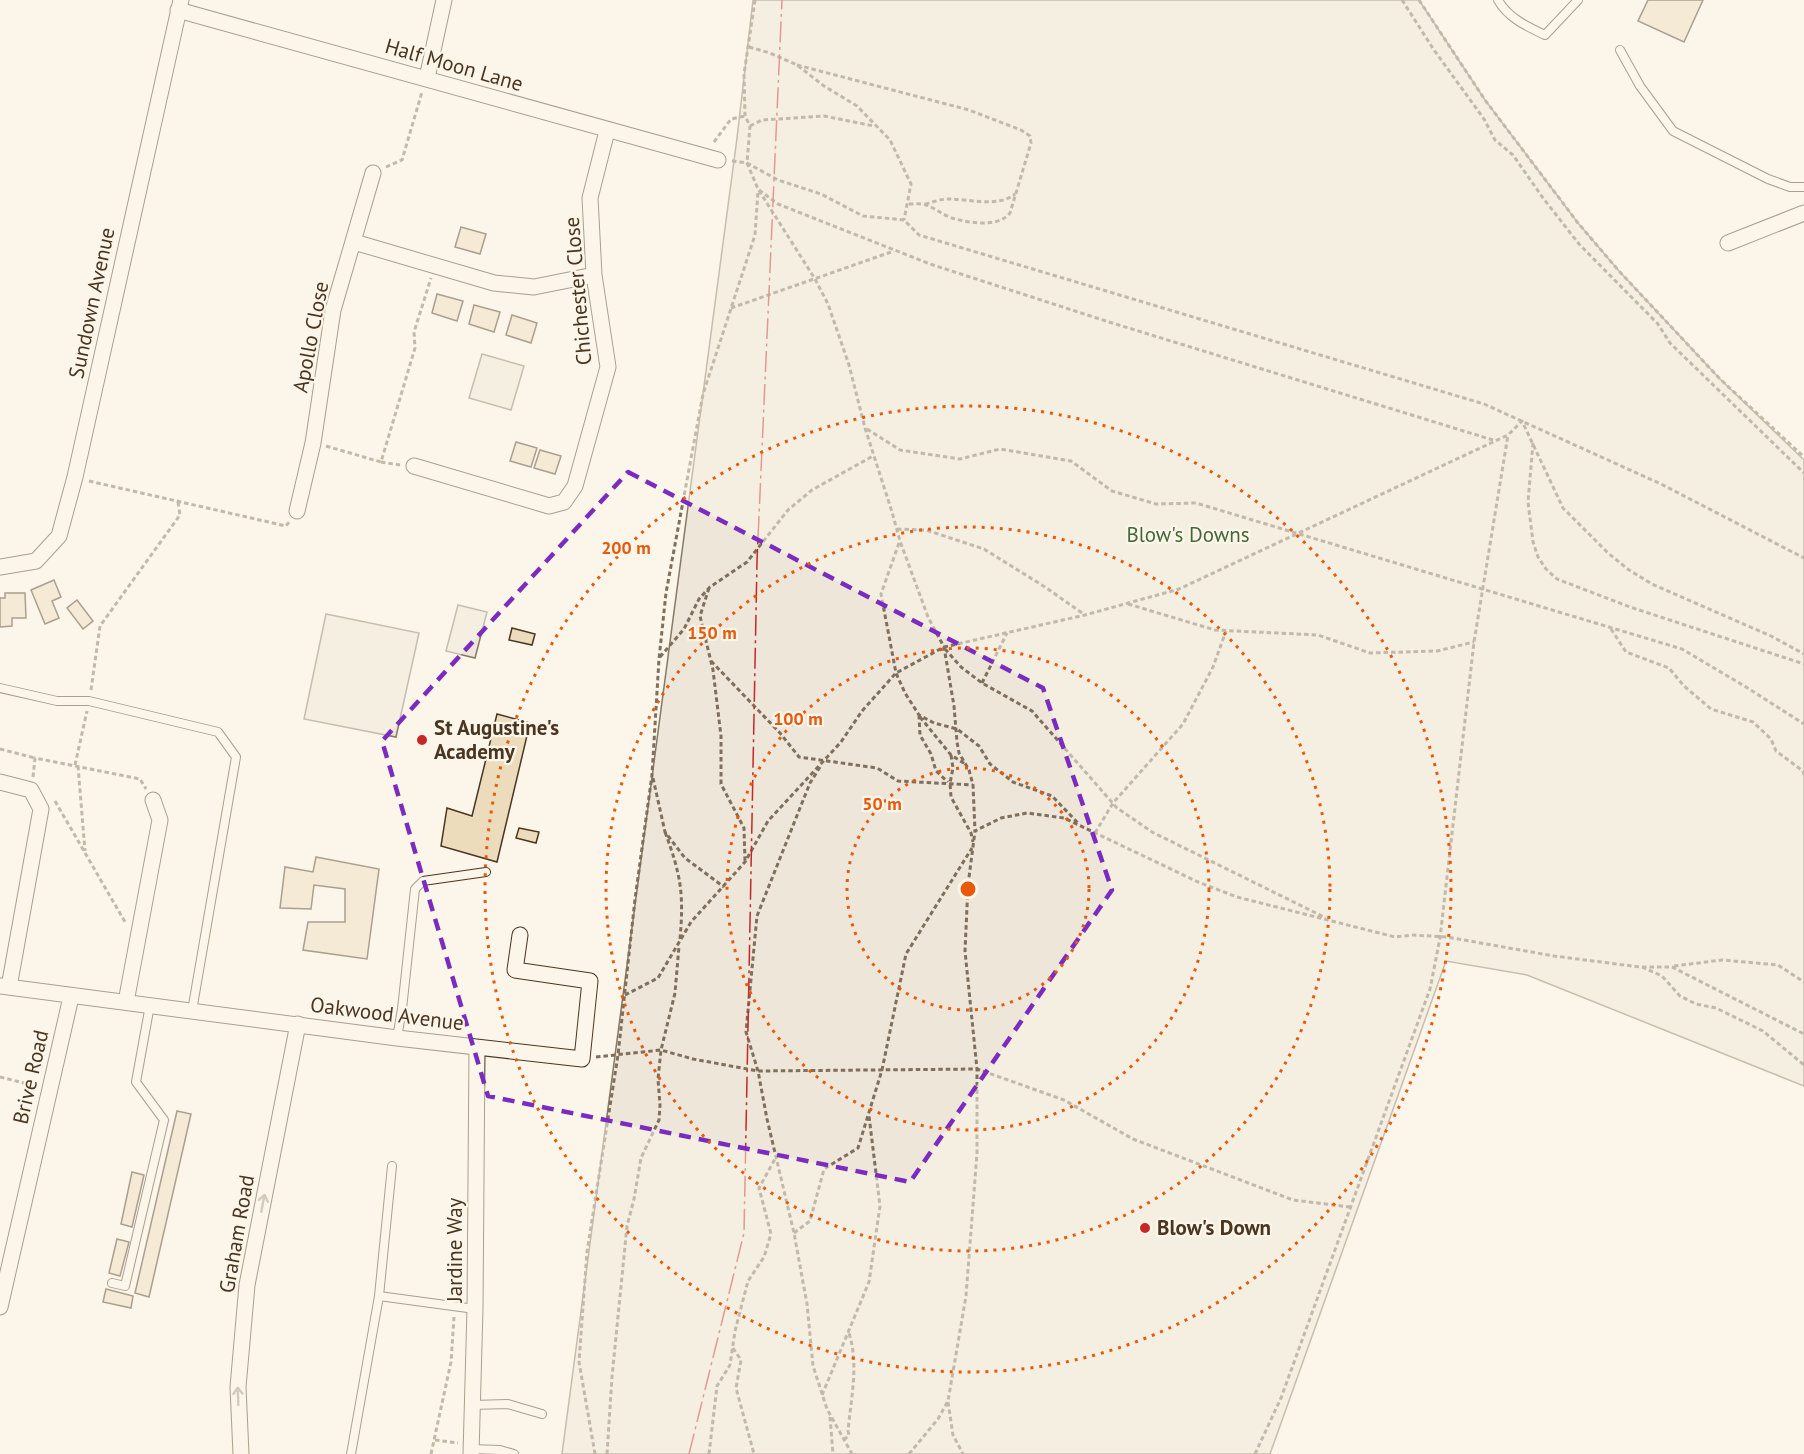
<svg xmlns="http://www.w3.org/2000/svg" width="1804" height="1454" font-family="'PT Sans',sans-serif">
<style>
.green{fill:#ede6d9;stroke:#887966;stroke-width:1.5}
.building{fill:#ecdcbc;stroke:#4a3520;stroke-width:1.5}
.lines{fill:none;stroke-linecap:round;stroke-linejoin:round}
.service-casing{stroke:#4a3520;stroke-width:10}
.minor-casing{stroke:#4a3520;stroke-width:17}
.path{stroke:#7f6f5c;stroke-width:3;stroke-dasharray:4.5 3;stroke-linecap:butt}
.service{stroke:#fbf6e9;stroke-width:8}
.minor{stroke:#fbf6e9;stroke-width:15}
.power{stroke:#c62828;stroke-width:1.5;stroke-dasharray:21 4.5 3 4.5;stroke-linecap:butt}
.oneway{stroke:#a29684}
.marked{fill:none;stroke:#7b2cbf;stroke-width:4.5;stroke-dasharray:12 8;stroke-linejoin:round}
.ring{fill:none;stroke:#e8590c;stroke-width:3;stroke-dasharray:3 6}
.poi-dot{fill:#c62828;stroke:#fbf6e9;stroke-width:2}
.labels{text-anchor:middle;stroke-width:4.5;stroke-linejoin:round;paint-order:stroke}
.street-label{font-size:21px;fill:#4a3520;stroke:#fbf6e9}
.park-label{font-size:21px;fill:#436837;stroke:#fbf6e9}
.poi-label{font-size:21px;font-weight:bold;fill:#4a3520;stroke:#fbf6e9;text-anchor:start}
.centre{fill:#e8590c;stroke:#fbf6e9;stroke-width:3}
.ring-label{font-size:18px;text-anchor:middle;font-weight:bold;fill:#e8590c;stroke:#fbf6e9;stroke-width:4.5;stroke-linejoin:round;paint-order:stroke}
</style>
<rect width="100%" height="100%" fill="#fbf6e9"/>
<path class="green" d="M 753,0 L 1419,0 L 1485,100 L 1578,223 L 1619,271 L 1720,379 L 1804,460 L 1804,1086 L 1527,975 L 1446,961 L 1270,1454 L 562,1454 L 737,138 Z
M 482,354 L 524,366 L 511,410 L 469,398 Z
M 458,605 L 487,612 L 475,658 L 446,651 Z
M 326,614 L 419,633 L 396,737 L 304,719 Z"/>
<path class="building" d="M 1648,0 L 1703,0 L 1684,42 L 1638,21 Z
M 461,227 L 486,234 L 480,254 L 455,247 Z
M 437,294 L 463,301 L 457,321 L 432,313 Z
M 474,305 L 500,312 L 494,332 L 469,324 Z
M 512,315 L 537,323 L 531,343 L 506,335 Z
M 516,442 L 537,448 L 531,467 L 510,461 Z
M 540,450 L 561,456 L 555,474 L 534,468 Z
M 54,580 L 61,597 L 52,601 L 59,618 L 45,624 L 31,590 Z
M 5,593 L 25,593 L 26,618 L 12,618 L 12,626 L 0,627 L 0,598 L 5,598 Z
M 77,600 L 93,621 L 83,629 L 67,608 Z
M 512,628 L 535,634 L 532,645 L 509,640 Z
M 497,714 L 530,723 L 497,862 L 441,846 L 447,808 L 472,816 Z
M 519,828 L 539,832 L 536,843 L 516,838 Z
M 316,857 L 379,869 L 367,959 L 303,950 L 308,922 L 345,922 L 345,889 L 314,885 L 311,909 L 280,908 L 285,867 L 313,872 Z
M 177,1111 L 191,1114 L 149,1297 L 135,1293 Z
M 132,1172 L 144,1175 L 132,1227 L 121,1224 Z
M 117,1239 L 129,1242 L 120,1276 L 109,1273 Z
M 106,1289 L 133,1296 L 131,1308 L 103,1302 Z"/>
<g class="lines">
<defs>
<path id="service" d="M 1498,0 C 1508,18 1528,27 1545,35 L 1578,0
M 1620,50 L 1640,86 L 1673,131 L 1768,179 L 1790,187 L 1804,187
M 0,688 L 57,701 L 89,701 L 218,732 L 236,757 L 192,1011
M 397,1038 L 402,1009 L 415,889 L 423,881 L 486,872
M 112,1283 L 125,1286 L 164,1120 L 136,1082 L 150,1005
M 379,1296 L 475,1309
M 472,1405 L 508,1404 L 542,1414
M 471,1449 L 500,1450 L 514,1454
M 351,1454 L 379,1296 L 392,1166"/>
<path id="minor" d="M 178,10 L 718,160
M 427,78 L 444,0
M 354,242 L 494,283 L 534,287 L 594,275
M 1728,243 L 1804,213
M 414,466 L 549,506 L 564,502 L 575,486 L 608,367 L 594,275 L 590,198 L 607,131
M 297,511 L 313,443 L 333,310 L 373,173
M 0,567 L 36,561 L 59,536 L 75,477 L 181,0
M 0,782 L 31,790 L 41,809 L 9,987
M 0,986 L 397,1038 L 582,1059 L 590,981 L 515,970 L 520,935
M 126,1002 L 160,820 L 153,800
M 0,1307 L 71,997
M 241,1454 L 238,1387 L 247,1285 L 298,1024
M 471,1454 L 475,1309 L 477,1047"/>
</defs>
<use href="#service" class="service-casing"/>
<use href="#minor" class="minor-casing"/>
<path class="path" d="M 755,0 L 744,74 L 745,116 L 750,126 L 747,163 L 758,189 L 815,279 L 828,304 L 849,365 L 865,428 L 892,512 L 900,541 L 928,617 L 944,647 L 954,706 L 957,742 L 959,753 L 969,770 L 973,785 L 975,831 L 1001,818 L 1027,813 L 1064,818 L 1198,882 L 1237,897 L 1395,937 L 1413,935 L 1447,937 L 1554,956 L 1640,967 L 1672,967 L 1804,1034
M 1402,0 L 1434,50 L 1484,119 L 1495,140 L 1513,155 L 1543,198 L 1579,244 L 1658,324 L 1670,343 L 1804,473
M 1419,0 L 1485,100 L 1578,223 L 1619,271 L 1720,379 L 1804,457
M 749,47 L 770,53 L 797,65 L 824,86 L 857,106 L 890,140 L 911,184 L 904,220
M 797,65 L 969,110 L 1021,130 L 1030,136 L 1031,143 L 1010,213 C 998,228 969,223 952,218 C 943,215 935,208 926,205 C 921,203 914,204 908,204
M 750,126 L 762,120 L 824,116 L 874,126
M 714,142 L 731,119 L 745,116
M 732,161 L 747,163 L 778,180 L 821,194 L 863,216 L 904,220 L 919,235 L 1484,404 L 1661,484 L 1804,558
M 386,167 L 402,160 L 422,92
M 759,190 L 778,204 L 930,264 L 1109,322 L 1493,440
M 925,204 C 933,202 941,199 949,199 C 969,199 998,208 1015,194
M 731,308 L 894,251
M 867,429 L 900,450 L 960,459 L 1000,449 L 1071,461 L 1112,491 L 1156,504 L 1196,503 L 1682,649 L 1746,687 L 1804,724
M 1533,443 L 1528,502 L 1533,542 L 1538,557 L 1546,569 L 1557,579 L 1630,607 L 1804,664
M 326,446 L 381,462 L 415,348 L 414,332 L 431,278
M 381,462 L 400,465
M 89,481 L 286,526 L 289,522
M 897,529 L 926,530 L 984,549 L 1045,587 L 1085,615
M 899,543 L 881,594 L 896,673 L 905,693 L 919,715 L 934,723 L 957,729 L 979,746 L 990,764 L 1013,782 L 1052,796 L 1078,823
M 709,588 L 700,616 L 713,670 L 721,736 L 721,784 L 744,828 L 745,861
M 1128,604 L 1215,630 L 1318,635 L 1370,653 L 1437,651 L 1474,642
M 1611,629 L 1626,652 L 1669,668 L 1684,686 L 1711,709 L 1753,722 L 1771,739 L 1776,751 L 1803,771 L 1804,775
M 945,649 L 961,667 L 982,683 L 1032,711 L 1117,808 L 1152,832 L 1326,918
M 660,657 L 684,629 L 699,599 L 710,587 L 747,562 L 788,510 L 812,490 L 873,456
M 711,661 L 780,733 L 799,757 L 877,768 L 898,781 L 973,785
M 982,683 L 1007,633
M 91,690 L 100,626 L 180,515 L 178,502
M 919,715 L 920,735 L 931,754 L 936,771 L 948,782
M 920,717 L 951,755 L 965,764
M 0,749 L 35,758
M 951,755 L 953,768 L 950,783 L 951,797 L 971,833 L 973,842
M 75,765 L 87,711
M 78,766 L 85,851
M 820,767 L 810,783 L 800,808 L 757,916 L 746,1032 L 758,1071 L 767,1119 L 794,1233 L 807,1304 L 813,1366 L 827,1409 L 852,1454
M 33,777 L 35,758 L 140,779 L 146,789
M 653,778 L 665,832 L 685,858 L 724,887
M 55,801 L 125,922
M 665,832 C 681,875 684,894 680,939
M 1095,833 L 1113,803 L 1183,724 L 1213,667 L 1226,631
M 1674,966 L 1722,960 L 1778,965 L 1804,982
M 1642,967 L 1662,976 L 1680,996 L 1696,1004 L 1716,1008 L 1763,1031 L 1804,1065
M 625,995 L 658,978 L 691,922 L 745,862 L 768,821 L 841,742 L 862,711 L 896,673 L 944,647 L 1085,615 L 1179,589 L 1508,435 L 1522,421 L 1563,508 L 1608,553 L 1629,570 L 1652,584 L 1771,636 L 1804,654
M 596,1057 L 661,1050 L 693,1059 L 758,1071 L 977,1069 L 1064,1100 L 1133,1139 L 1293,1200 L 1350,1207
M 0,1077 L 36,1086
M 794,1233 L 810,1221 L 824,1169 L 858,1148 L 882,1070 L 906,954 L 972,848
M 733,1348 L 741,1360 L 736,1388 L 754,1454
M 822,1395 L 869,1282 L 880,1206 L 869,1116
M 948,1402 L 953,1435 L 963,1454
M 830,1417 L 833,1454
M 435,1440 L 458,1443
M 844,1440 L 849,1435 L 848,1431 C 851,1398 859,1365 849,1333
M 431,1454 L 451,1362 L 454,1317
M 595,1454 L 579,1362 L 587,1252 L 618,1055 L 635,899 L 652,775 L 659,659 L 666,593 L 703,394 L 755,235 L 758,191
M 607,1454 L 612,1377 L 627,1226 L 634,1199 L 641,1158 L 659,1120 L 660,1105 L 658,1079 L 661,1050 L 675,993 L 679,946
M 709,1454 L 717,1386 L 730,1365 L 735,1331 L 748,1281 L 764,1257 L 771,1234 L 759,1188 L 775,1159
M 909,1454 L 938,1419 L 948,1401 L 966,1296 L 977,1153 L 977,1069 L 965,951 L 968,885 L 975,831
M 1255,1454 L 1281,1398 L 1430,989 L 1440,938 L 1474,642 L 1508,435"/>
<use href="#service" class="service"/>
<use href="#minor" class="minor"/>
<path class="power" d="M 689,1454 L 744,1233 L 757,561 L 782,0"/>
</g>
<defs><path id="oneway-shaft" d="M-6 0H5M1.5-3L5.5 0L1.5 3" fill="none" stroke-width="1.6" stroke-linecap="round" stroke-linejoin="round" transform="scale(1.5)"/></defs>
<g class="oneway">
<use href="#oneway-shaft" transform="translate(263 1203) rotate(-79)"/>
<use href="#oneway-shaft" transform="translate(238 1396) rotate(-92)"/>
</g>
<path d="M0 0H1804V1454H0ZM 628,472 L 1043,688 L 1112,890 L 910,1182 L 488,1096 L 382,741 Z" fill="#fbf6e9" fill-opacity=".55" fill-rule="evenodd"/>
<path class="marked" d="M 628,472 L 1043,688 L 1112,890 L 910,1182 L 488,1096 L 382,741 Z"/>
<g class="ring">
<circle cx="968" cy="889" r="121"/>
<circle cx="968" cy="889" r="241"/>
<circle cx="968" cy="889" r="362"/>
<circle cx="968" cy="889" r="483"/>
</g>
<g class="poi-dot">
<circle cx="422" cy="740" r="6"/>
<circle cx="1145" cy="1228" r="6"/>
</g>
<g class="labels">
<g class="street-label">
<text transform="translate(454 65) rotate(16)" y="7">Half Moon Lane</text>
<text transform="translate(578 291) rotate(-95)" y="7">Chichester Close</text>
<text transform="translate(92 303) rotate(-78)" y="7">Sundown Avenue</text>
<text transform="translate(311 337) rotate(-79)" y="7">Apollo Close</text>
<text transform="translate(387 1014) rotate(7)" y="7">Oakwood Avenue</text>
<text transform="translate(31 1077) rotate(-77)" y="7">Brive Road</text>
<text transform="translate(237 1234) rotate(-80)" y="7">Graham Road</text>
<text transform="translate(455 1250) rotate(-90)" y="7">Jardine Way</text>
</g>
<g class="park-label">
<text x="1188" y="542">Blow's Downs</text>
</g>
<g class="poi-label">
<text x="434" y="735">St Augustine's<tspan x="434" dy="24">Academy</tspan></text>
<text x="1157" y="1235">Blow's Down</text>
</g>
</g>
<circle cx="968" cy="889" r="9" class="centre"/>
<g class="ring-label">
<text x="626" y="554">200 m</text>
<text x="712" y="639">150 m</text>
<text x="798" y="725">100 m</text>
<text x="882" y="810">50 m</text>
</g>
</svg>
